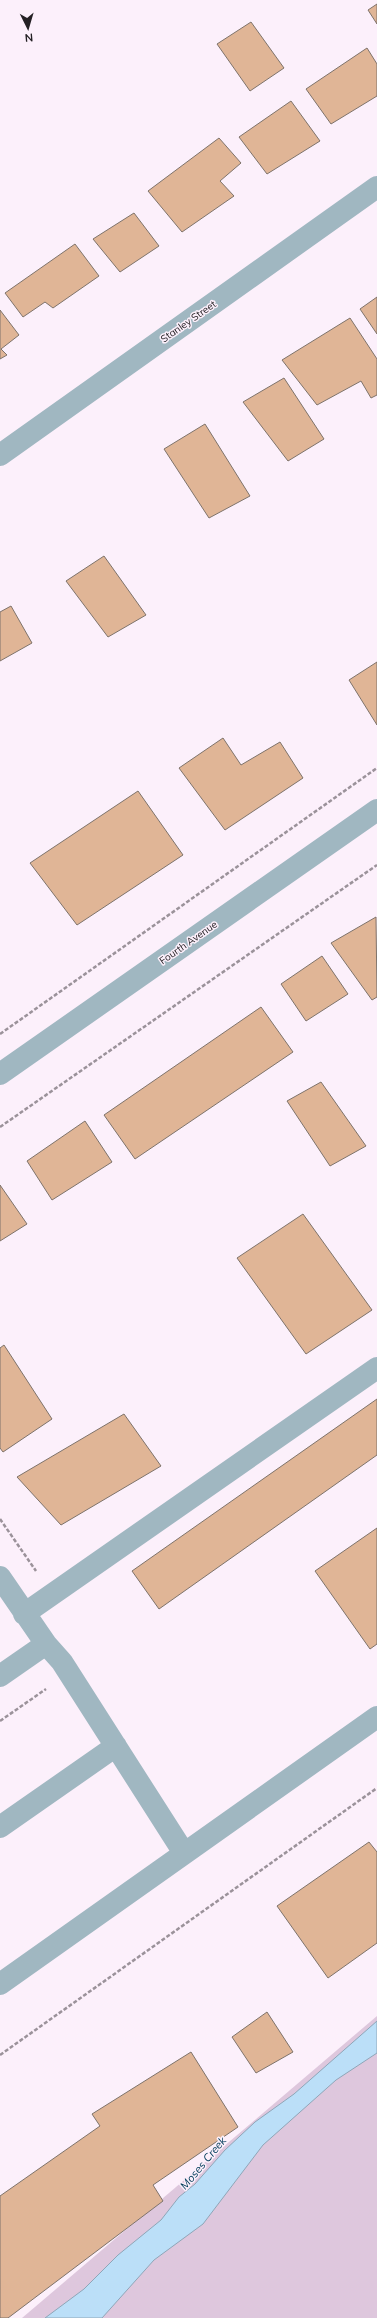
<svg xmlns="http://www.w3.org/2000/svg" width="377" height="2318" font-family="Mulish,sans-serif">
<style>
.green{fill:#dec7dd}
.water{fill:#bbdff8;stroke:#8ea6b8}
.building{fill:#e0b596;stroke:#7e736b}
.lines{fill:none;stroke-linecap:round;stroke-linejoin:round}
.path{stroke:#9b929a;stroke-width:2.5;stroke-dasharray:4 2;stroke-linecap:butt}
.minor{stroke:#a0b7c1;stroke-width:22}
.labels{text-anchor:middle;stroke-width:3;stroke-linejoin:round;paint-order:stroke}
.street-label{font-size:10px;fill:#242024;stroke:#fcf0fb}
.water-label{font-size:11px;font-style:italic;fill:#003b59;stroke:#fcf0fb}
</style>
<rect width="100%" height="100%" fill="#fcf0fb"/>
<path class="green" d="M 377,2016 L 377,2318 L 22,2318 Z"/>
<path class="water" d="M 377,2021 L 377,2053 L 336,2080 L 263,2145 L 203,2224 L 154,2260 L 102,2318 L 45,2318 L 84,2289 L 118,2255 L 161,2220 L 179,2197 L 195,2184 L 225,2150 L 255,2122 L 294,2094 Z"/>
<path class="building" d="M 377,4 L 377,24 L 368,10 Z
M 251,22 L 284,68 L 250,91 L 217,44 Z
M 367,48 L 377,64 L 377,96 L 331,124 L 306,89 Z
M 291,101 L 320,141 L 267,174 L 239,137 Z
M 219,138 L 241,163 L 220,181 L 234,196 L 182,232 L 148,191 Z
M 134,213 L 159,246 L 120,272 L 93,239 Z
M 75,244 L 99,276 L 53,308 L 45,302 L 23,317 L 5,293 Z
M 377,297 L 377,334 L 360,309 Z
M 0,310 L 19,335 L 1,349 L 7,355 L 0,359 Z
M 350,318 L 377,359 L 377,395 L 371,398 L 361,381 L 317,405 L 282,360 Z
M 284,378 L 324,439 L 288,461 L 243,402 Z
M 205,424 L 250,496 L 209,518 L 164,449 Z
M 104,556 L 146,615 L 108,637 L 66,581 Z
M 11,606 L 32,643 L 0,661 L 0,612 Z
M 377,662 L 377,725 L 349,680 Z
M 223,738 L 241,765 L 280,742 L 303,778 L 225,830 L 179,768 Z
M 138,791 L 183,855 L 77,925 L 30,863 Z
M 376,917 L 377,997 L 372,1000 L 331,943 Z
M 322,956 L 348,994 L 306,1021 L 281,984 Z
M 261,1007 L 293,1052 L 135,1159 L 104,1115 Z
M 321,1082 L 366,1146 L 330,1166 L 287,1101 Z
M 85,1121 L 112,1162 L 52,1200 L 27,1161 Z
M 0,1185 L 27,1224 L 0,1241 Z
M 303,1214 L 372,1310 L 306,1354 L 237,1258 Z
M 4,1345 L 52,1419 L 3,1452 L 0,1448 L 0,1348 Z
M 377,1399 L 377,1455 L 159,1609 L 132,1571 Z
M 124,1414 L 161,1466 L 61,1525 L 17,1477 Z
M 377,1528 L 377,1644 L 370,1649 L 315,1571 Z
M 369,1842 L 377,1852 L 377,1943 L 328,1978 L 277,1906 Z
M 267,2012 L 293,2052 L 256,2073 L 232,2037 Z
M 191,2052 L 238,2127 L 153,2185 L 163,2201 L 8,2318 L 0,2318 L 0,2196 L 100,2126 L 92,2114 Z"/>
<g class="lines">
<path class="path" d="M 0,1034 L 377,768
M 0,1127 L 377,865
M 0,1519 L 36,1571
M 0,1721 L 46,1689
M 0,2055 L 377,1788"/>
<path class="minor" d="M 0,455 L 377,187
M 0,1074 L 377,810
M 0,1577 L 46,1644 L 62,1662 L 184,1853
M 24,1614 L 377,1368
M 0,1676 L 46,1644
M 0,1827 L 116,1746
M 0,1984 L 377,1717"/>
</g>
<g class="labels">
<g class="street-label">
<text transform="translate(188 321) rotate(-35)" y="4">Stanley Street</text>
<text transform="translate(188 942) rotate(-35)" y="4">Fourth Avenue</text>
</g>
<g class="water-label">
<text transform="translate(203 2163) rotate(-50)" y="4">Moses Creek</text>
</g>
</g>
<g transform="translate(28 28) rotate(175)" stroke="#fcf0fb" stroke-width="3" paint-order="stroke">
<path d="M0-3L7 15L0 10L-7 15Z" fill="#242024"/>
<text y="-6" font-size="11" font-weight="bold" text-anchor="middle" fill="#242024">N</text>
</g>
</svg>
